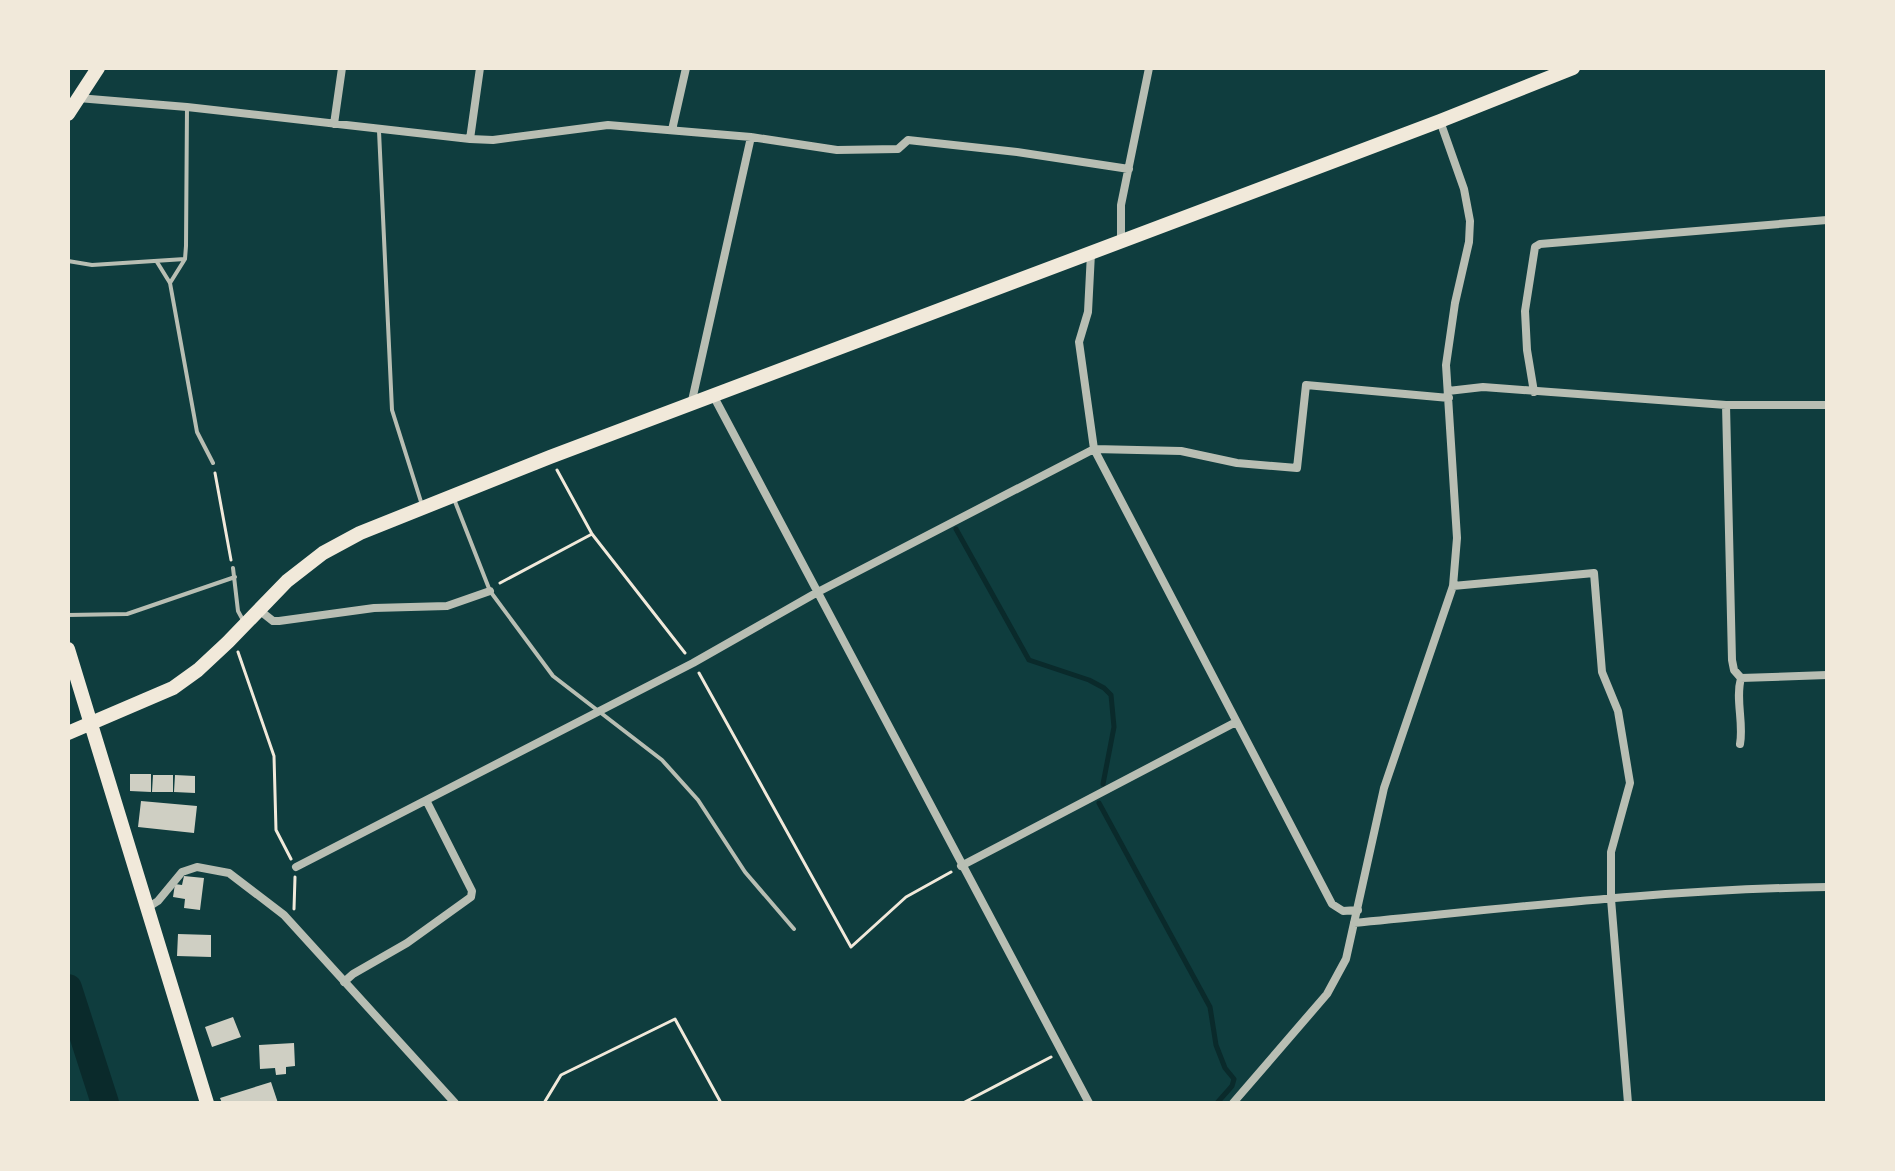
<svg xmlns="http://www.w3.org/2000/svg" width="1895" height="1171" font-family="'Sofia Sans Condensed',sans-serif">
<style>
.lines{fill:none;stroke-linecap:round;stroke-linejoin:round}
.stream{stroke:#0a2a2b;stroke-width:5}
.river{stroke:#0a2a2b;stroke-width:28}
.building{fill:#cfcfc3}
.path{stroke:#f1e9da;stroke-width:3}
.service{stroke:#b8beb3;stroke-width:4}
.minor{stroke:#b8beb3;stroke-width:8}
.primary{stroke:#f1e9da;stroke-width:14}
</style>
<rect width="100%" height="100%" fill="#0f3d3e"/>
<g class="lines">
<path class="stream" d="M 956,529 L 1029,660 L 1089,680 L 1104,688 L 1111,695 L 1114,727 L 1103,784
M 1099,803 L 1210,1007 L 1216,1045 L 1225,1068 L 1234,1079 L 1232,1086 L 1217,1103"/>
<path class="river" d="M 68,988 L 105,1103"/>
</g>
<path class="building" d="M 130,774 L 151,774 L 151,792 L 130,791 Z
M 153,775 L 173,775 L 173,792 L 152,792 Z
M 175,775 L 195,776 L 195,793 L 174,792 Z
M 141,801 L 197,806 L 194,833 L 138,827 Z
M 184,876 L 204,878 L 200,910 L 184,908 L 185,899 L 173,897 L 175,884 L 182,885 Z
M 178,934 L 211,935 L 211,957 L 177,956 Z
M 233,1017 L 241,1037 L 212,1047 L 205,1027 Z
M 294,1043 L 295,1066 L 286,1067 L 286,1074 L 276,1075 L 275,1068 L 260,1069 L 259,1045 Z
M 271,1082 L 278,1103 L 222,1103 L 220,1098 Z"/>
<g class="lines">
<path class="path" d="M 557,470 L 592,534 L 685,653
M 215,473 L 231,560
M 500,583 L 592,534
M 238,652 L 274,756 L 276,830 L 291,859
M 699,673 L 851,947 L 906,897 L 951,872
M 294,909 L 295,877
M 544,1103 L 561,1075 L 675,1019 L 721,1103
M 963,1103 L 1051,1057"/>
<path class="service" d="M 379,131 L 392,410 L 422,505
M 68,261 L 92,265 L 185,259
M 157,262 L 170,283 L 197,432 L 213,463
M 170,283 L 185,259 L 186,246 L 187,107
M 454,499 L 490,591 L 553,676 L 662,760 L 698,800 L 745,872 L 794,929
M 233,568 L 238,611 L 244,622
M 68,615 L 127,614 L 235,577"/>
<path class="minor" d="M 78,98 L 187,107 L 470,139 L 493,140 L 608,125 L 751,137 L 837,150 L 898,149 L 908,140 L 1017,152 L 1129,169
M 334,124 L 342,68
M 672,130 L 686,68
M 470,139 L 480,68
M 1121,242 L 1121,205 L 1149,68
M 1091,253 L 1088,312 L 1079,342 L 1094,449 L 1332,904 L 1343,911 L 1358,910
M 1448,391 L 1483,387 L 1726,405 L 1827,405
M 1534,392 L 1527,350 L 1525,311 L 1535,247 L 1540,244 L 1827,220
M 714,397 L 1089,1103
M 691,405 L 751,137
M 1726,405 L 1732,660 L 1734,670 L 1741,678
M 1453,586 L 1594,573 L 1602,672 L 1618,711 L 1630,783 L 1611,852 L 1611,899 L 1628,1103
M 259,610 L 273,621 L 279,621 L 374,608 L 447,606 L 490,591
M 1740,744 C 1744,723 1735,699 1741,678 L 1827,675
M 961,866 L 1236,722
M 296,867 L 693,663 L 816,593 L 1094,449 L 1181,451 L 1237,463 L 1297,468 L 1306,385 L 1449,398
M 147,908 L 158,901 L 182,872 L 197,867 L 229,873 L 284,915 L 455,1103
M 1354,923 C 1511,908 1669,889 1827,887
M 344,982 L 353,974 L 407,943 L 471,897 L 472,891 L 427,802
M 1233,1103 L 1327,994 L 1346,959 L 1384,788 L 1453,586 L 1457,538 L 1446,365 L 1455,303 L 1469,242 L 1470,221 L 1464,189 L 1440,121"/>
<path class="primary" d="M 68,114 L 98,68
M 68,649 L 207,1103
M 68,733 L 173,688 L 198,670 L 228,642 L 287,581 L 323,553 L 360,533 L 550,457 L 1440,121 L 1573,68"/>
</g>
<rect width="1895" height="1171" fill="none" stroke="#f1e9da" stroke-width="140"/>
</svg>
